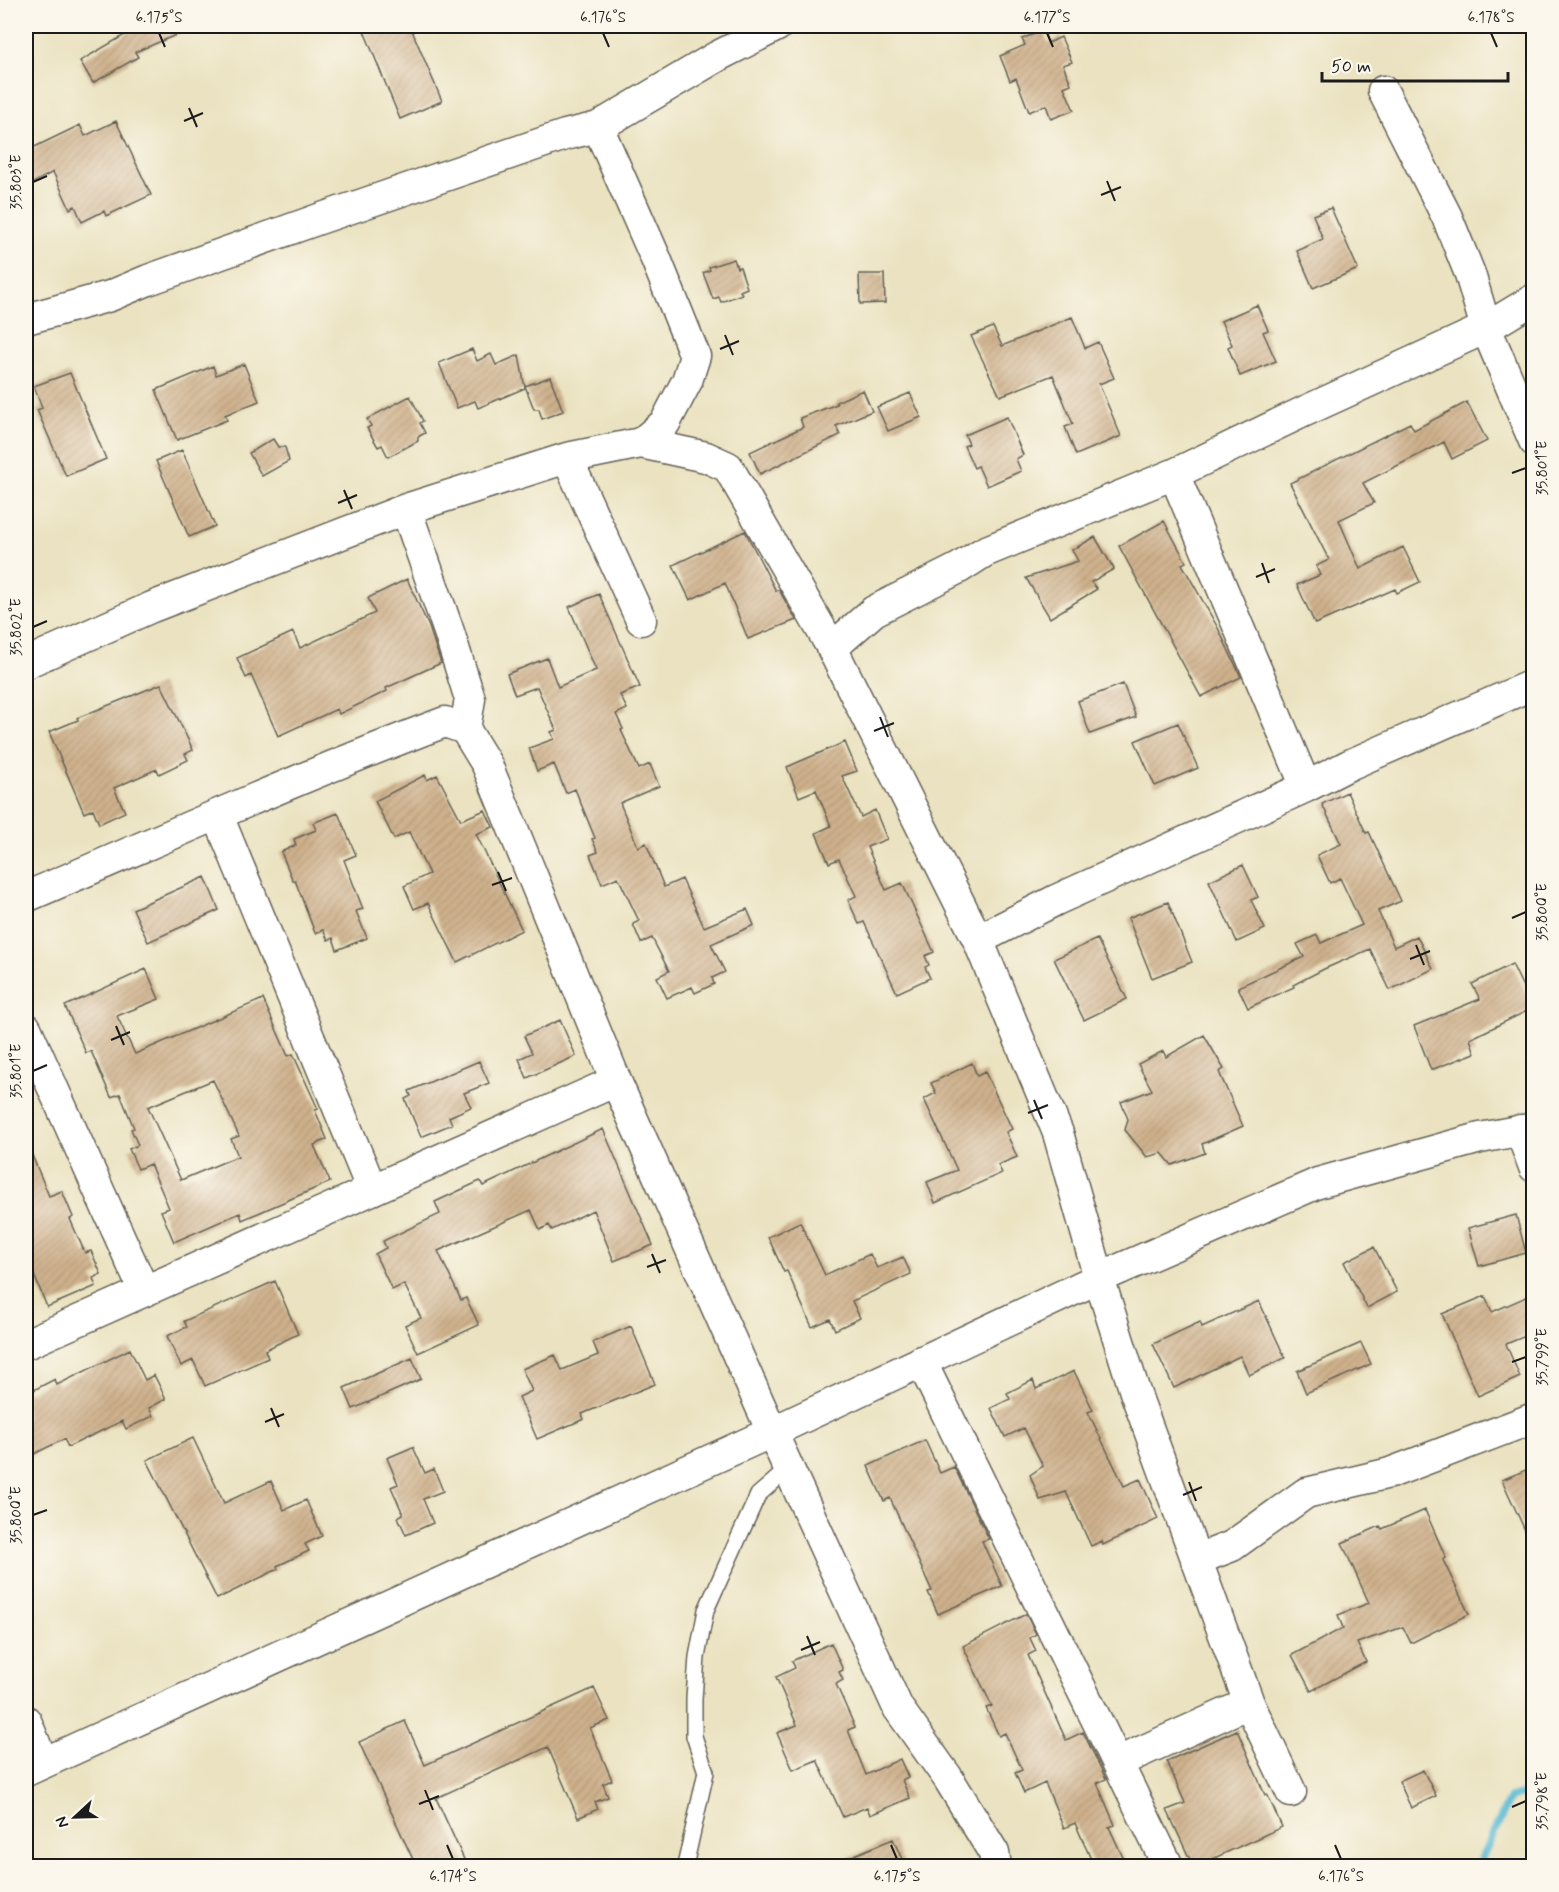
<svg xmlns="http://www.w3.org/2000/svg" width="1559" height="1892" font-family="Mynerve,sans-serif">
<style>
.lines{fill:none;stroke-linecap:round;stroke-linejoin:round}
.stream{stroke:#54b9d3;stroke-width:8}
.building{fill:url(#building-hatch);fill-rule:evenodd}
.lane-casing{stroke:#646155;stroke-width:18}
.street-casing{stroke:#646155;stroke-width:33}
.lane{stroke:#fff;stroke-width:15}
.street{stroke:#fff;stroke-width:30}
.ticks{fill:none;stroke:#1c1c1c;stroke-width:2}
.neatline{fill:none;stroke:#1c1c1c;stroke-width:2}
.ticks-label{font-size:15px;text-anchor:middle;fill:#1c1c1c}
</style>
<defs>
<pattern id="building-hatch" width="6" height="6" patternUnits="userSpaceOnUse" patternTransform="scale(1.5)"><rect width="6" height="6" fill="#cfb18c"/><path d="M-1 1l2-2M0 6l6-6M5 7l2-2" fill="none" stroke="#b19878"/></pattern>
</defs>
<rect width="100%" height="100%" fill="#fbf7ec"/>
<filter id="ink" filterUnits="userSpaceOnUse"><feTurbulence type="fractalNoise" baseFrequency=".0167" numOctaves="2"/><feDisplacementMap in="SourceGraphic" scale="12" xChannelSelector="R" yChannelSelector="G"/><feConvolveMatrix kernelMatrix="1 2 1 2 8 2 1 2 1" color-interpolation-filters="sRGB"/></filter>
<filter id="wash" filterUnits="userSpaceOnUse"><feTurbulence type="fractalNoise" baseFrequency=".008" numOctaves="4" result="noise"/><feDisplacementMap in="SourceGraphic" scale="24" xChannelSelector="R" yChannelSelector="G"/><feGaussianBlur stdDeviation="1.35" result="paint"/><feColorMatrix in="noise" values="0 0 0 0 0 0 0 0 0 0 0 0 0 0 0 0 0 1.4 0 .05"/><feComposite in="paint" operator="in"/></filter>
<g filter="url(#wash)">
<rect width="100%" height="100%" fill="#eae2c0"/>
<g class="lines">
<path class="stream" d="M 1478,1866 L 1510,1798 L 1534,1791"/>
</g>
<g id="blocks">
<path class="building" d="M 140,26 L 198,26 L 135,52 L 138,57 L 93,83 L 80,61 Z
M 377,26 L 410,26 L 442,101 L 400,119 L 364,31 Z
M 1043,30 L 1048,43 L 1061,37 L 1072,62 L 1063,65 L 1071,84 L 1064,87 L 1074,110 L 1051,119 L 1046,105 L 1029,112 L 1016,78 L 1010,81 L 1000,56 L 1025,45 L 1022,39 Z
M 116,121 L 151,195 L 106,216 L 104,211 L 82,222 L 75,206 L 70,209 L 53,172 L 26,187 L 26,151 L 80,125 L 85,136 Z
M 1331,208 L 1358,269 L 1313,288 L 1297,251 L 1323,239 L 1313,215 Z
M 734,259 L 737,268 L 740,267 L 747,288 L 740,291 L 742,294 L 721,302 L 719,297 L 713,299 L 703,273 L 710,270 L 709,267 Z
M 859,274 L 884,274 L 885,303 L 860,304 Z
M 1257,305 L 1268,330 L 1263,332 L 1276,361 L 1240,376 L 1228,347 L 1232,345 L 1221,321 Z
M 1072,317 L 1085,348 L 1098,342 L 1114,378 L 1099,384 L 1121,436 L 1076,455 L 1065,427 L 1073,424 L 1053,375 L 1000,396 L 971,336 L 993,327 L 1002,346 Z
M 472,349 L 477,361 L 491,354 L 496,365 L 519,355 L 525,388 L 478,408 L 475,401 L 457,408 L 439,363 Z
M 244,364 L 259,401 L 225,415 L 227,420 L 177,440 L 156,390 L 213,366 L 216,375 Z
M 70,373 L 106,459 L 66,476 L 37,410 L 42,408 L 34,386 Z
M 550,377 L 563,411 L 542,419 L 539,409 L 534,409 L 525,386 Z
M 863,390 L 872,411 L 836,426 L 840,435 L 760,474 L 750,452 L 803,427 L 800,418 L 837,404 L 836,402 Z
M 910,393 L 921,417 L 888,431 L 877,407 Z
M 410,396 L 423,421 L 420,423 L 425,433 L 418,437 L 418,441 L 388,457 L 382,445 L 378,447 L 367,428 L 371,426 L 367,419 Z
M 1467,402 L 1487,441 L 1452,459 L 1444,442 L 1363,483 L 1374,503 L 1339,520 L 1360,569 L 1403,547 L 1420,582 L 1397,593 L 1395,589 L 1315,624 L 1297,585 L 1320,575 L 1316,566 L 1329,560 L 1290,483 L 1410,423 L 1414,430 Z
M 1007,417 L 1023,455 L 1016,459 L 1021,471 L 987,486 L 978,466 L 974,468 L 964,446 L 969,444 L 965,435 Z
M 273,439 L 278,447 L 285,447 L 289,461 L 262,476 L 249,453 Z
M 182,450 L 215,526 L 189,537 L 156,461 Z
M 1164,521 L 1186,562 L 1182,564 L 1218,628 L 1241,677 L 1201,697 L 1119,546 Z
M 745,531 L 776,591 L 779,590 L 796,620 L 748,639 L 725,583 L 690,600 L 673,565 Z
M 1095,537 L 1114,569 L 1091,582 L 1097,589 L 1050,618 L 1026,578 L 1078,561 L 1072,550 Z
M 407,579 L 429,627 L 441,663 L 386,688 L 387,691 L 339,714 L 337,709 L 278,736 L 251,675 L 246,678 L 237,658 L 293,632 L 300,648 L 375,613 L 368,598 Z
M 599,594 L 640,687 L 620,695 L 627,709 L 616,714 L 623,729 L 621,730 L 639,769 L 650,764 L 659,786 L 620,803 L 638,847 L 646,843 L 664,887 L 682,879 L 704,927 L 747,909 L 754,925 L 711,944 L 725,972 L 712,978 L 714,984 L 695,993 L 692,987 L 667,998 L 657,977 L 669,971 L 652,938 L 641,943 L 633,924 L 639,921 L 618,877 L 602,884 L 590,855 L 598,852 L 592,839 L 595,838 L 575,789 L 566,793 L 554,764 L 537,771 L 529,748 L 554,739 L 551,732 L 556,730 L 537,687 L 515,695 L 507,674 L 547,658 L 558,687 L 596,670 L 569,607 Z
M 161,684 L 193,750 L 185,754 L 188,760 L 159,774 L 157,769 L 114,788 L 125,812 L 99,824 L 93,809 L 84,813 L 49,732 L 78,720 L 77,718 Z
M 1123,684 L 1136,717 L 1090,734 L 1078,701 Z
M 1178,723 L 1198,768 L 1155,786 L 1135,741 Z
M 845,742 L 857,771 L 842,776 L 861,817 L 875,810 L 887,839 L 867,847 L 886,890 L 902,883 L 934,952 L 925,956 L 929,965 L 925,967 L 930,978 L 897,993 L 864,922 L 859,924 L 848,900 L 856,896 L 839,859 L 829,863 L 816,833 L 831,826 L 816,790 L 799,797 L 787,767 Z
M 425,775 L 427,780 L 437,775 L 461,820 L 485,810 L 493,827 L 476,834 L 522,930 L 457,962 L 428,903 L 414,909 L 404,886 L 429,874 L 409,832 L 394,839 L 375,801 Z
M 1347,792 L 1366,833 L 1369,832 L 1401,901 L 1378,911 L 1394,947 L 1417,936 L 1433,969 L 1390,990 L 1370,949 L 1324,969 L 1293,985 L 1294,987 L 1248,1008 L 1238,987 L 1304,957 L 1297,944 L 1317,935 L 1321,943 L 1362,925 L 1340,878 L 1330,883 L 1317,855 L 1341,844 L 1322,804 Z
M 338,813 L 356,855 L 344,860 L 363,909 L 356,911 L 367,938 L 337,950 L 333,938 L 328,940 L 323,930 L 315,933 L 295,880 L 293,881 L 281,852 L 296,845 L 294,839 L 316,830 L 313,823 Z
M 1243,865 L 1258,897 L 1251,900 L 1265,929 L 1237,942 L 1209,881 Z
M 205,877 L 219,910 L 148,942 L 133,909 Z
M 1168,902 L 1192,962 L 1152,978 L 1128,918 Z
M 1097,939 L 1127,999 L 1084,1020 L 1054,959 Z
M 1512,964 L 1533,1008 L 1470,1039 L 1475,1053 L 1431,1070 L 1414,1026 L 1480,999 L 1472,984 Z
M 146,969 L 159,999 L 117,1016 L 135,1054 L 263,999 L 288,1056 L 293,1054 L 318,1109 L 315,1110 L 327,1139 L 314,1145 L 330,1182 L 242,1220 L 240,1213 L 174,1242 L 161,1211 L 169,1208 L 150,1164 L 138,1169 L 129,1149 L 138,1145 L 131,1129 L 134,1128 L 120,1094 L 111,1097 L 91,1051 L 86,1053 L 65,1006 ZM 213,1080 L 239,1136 L 231,1139 L 238,1156 L 181,1180 L 148,1107 Z
M 560,1020 L 576,1056 L 527,1078 L 519,1059 L 532,1053 L 524,1036 Z
M 1204,1035 L 1224,1069 L 1219,1072 L 1243,1126 L 1202,1144 L 1205,1153 L 1172,1165 L 1162,1153 L 1147,1157 L 1125,1130 L 1128,1119 L 1121,1102 L 1152,1090 L 1138,1064 L 1163,1051 L 1166,1057 Z
M 479,1061 L 489,1083 L 464,1093 L 471,1107 L 449,1117 L 452,1124 L 421,1137 L 405,1099 L 411,1096 L 409,1091 Z
M 972,1063 L 977,1076 L 985,1072 L 1012,1129 L 1006,1132 L 1017,1157 L 998,1165 L 1002,1173 L 935,1203 L 927,1182 L 957,1170 L 924,1099 L 936,1093 L 931,1083 Z
M 603,1129 L 653,1245 L 614,1261 L 593,1210 L 552,1230 L 549,1225 L 540,1230 L 531,1210 L 438,1251 L 461,1300 L 466,1298 L 479,1325 L 418,1353 L 405,1325 L 421,1318 L 404,1284 L 392,1290 L 375,1254 L 386,1248 L 383,1241 L 440,1214 L 435,1202 L 480,1181 L 483,1186 Z
M 26,1141 L 49,1196 L 62,1191 L 73,1217 L 70,1219 L 85,1253 L 91,1251 L 101,1274 L 93,1278 L 96,1286 L 47,1307 L 26,1255 Z
M 1516,1215 L 1526,1253 L 1479,1266 L 1468,1228 Z
M 800,1222 L 825,1275 L 870,1254 L 877,1268 L 903,1257 L 911,1274 L 852,1301 L 860,1318 L 835,1330 L 830,1319 L 812,1327 L 787,1271 L 784,1272 L 768,1237 Z
M 1374,1247 L 1397,1292 L 1367,1308 L 1344,1262 Z
M 275,1281 L 298,1334 L 265,1350 L 268,1358 L 205,1386 L 193,1360 L 181,1366 L 167,1336 L 187,1327 L 184,1321 Z
M 1533,1294 L 1533,1333 L 1506,1344 L 1520,1377 L 1478,1396 L 1442,1314 L 1485,1296 L 1492,1312 Z
M 1259,1301 L 1285,1358 L 1249,1375 L 1240,1356 L 1174,1388 L 1153,1344 L 1200,1322 L 1202,1327 Z
M 631,1326 L 655,1384 L 582,1414 L 584,1419 L 537,1439 L 519,1397 L 532,1391 L 522,1369 L 555,1355 L 562,1370 L 598,1355 L 593,1342 Z
M 1361,1343 L 1371,1364 L 1306,1393 L 1297,1371 Z
M 130,1349 L 145,1380 L 154,1375 L 166,1399 L 149,1408 L 153,1416 L 126,1429 L 122,1421 L 68,1447 L 64,1439 L 26,1458 L 26,1394 L 55,1379 L 57,1385 Z
M 412,1358 L 421,1379 L 353,1409 L 344,1388 Z
M 1074,1371 L 1093,1410 L 1088,1412 L 1124,1486 L 1140,1479 L 1158,1519 L 1103,1545 L 1102,1541 L 1091,1546 L 1066,1492 L 1040,1500 L 1030,1475 L 1043,1466 L 1024,1428 L 1005,1437 L 991,1408 L 1010,1399 L 1007,1393 L 1033,1380 L 1036,1389 Z
M 193,1438 L 224,1503 L 271,1481 L 284,1510 L 306,1500 L 322,1536 L 305,1544 L 309,1551 L 277,1566 L 278,1569 L 217,1599 L 147,1460 Z
M 925,1440 L 940,1473 L 954,1467 L 989,1539 L 982,1541 L 1002,1586 L 938,1614 L 928,1592 L 932,1591 L 890,1498 L 884,1501 L 868,1466 Z
M 413,1447 L 425,1473 L 434,1469 L 443,1491 L 423,1499 L 433,1523 L 406,1535 L 398,1517 L 403,1514 L 391,1487 L 398,1484 L 387,1458 Z
M 1533,1467 L 1533,1548 L 1502,1480 Z
M 1425,1510 L 1446,1558 L 1443,1560 L 1469,1614 L 1411,1643 L 1403,1627 L 1357,1643 L 1366,1662 L 1311,1691 L 1292,1655 L 1343,1628 L 1338,1615 L 1369,1603 L 1342,1543 L 1380,1526 L 1382,1529 Z
M 1026,1614 L 1036,1634 L 1030,1638 L 1036,1651 L 1028,1655 L 1066,1740 L 1083,1732 L 1106,1779 L 1097,1783 L 1115,1825 L 1109,1827 L 1127,1866 L 1094,1866 L 1075,1823 L 1064,1828 L 1045,1783 L 1024,1793 L 1015,1773 L 1022,1770 L 1005,1733 L 999,1736 L 986,1708 L 992,1706 L 963,1646 Z
M 831,1643 L 843,1670 L 839,1672 L 843,1680 L 836,1684 L 855,1727 L 848,1730 L 866,1775 L 900,1759 L 908,1777 L 902,1780 L 910,1798 L 870,1815 L 867,1807 L 843,1817 L 817,1760 L 793,1770 L 777,1733 L 797,1725 L 776,1677 L 795,1668 L 792,1661 Z
M 594,1688 L 609,1720 L 590,1728 L 612,1780 L 603,1784 L 608,1797 L 595,1802 L 598,1809 L 578,1818 L 548,1747 L 436,1798 L 467,1866 L 416,1866 L 359,1742 L 405,1721 L 425,1765 Z
M 1237,1730 L 1265,1795 L 1267,1794 L 1282,1827 L 1197,1866 L 1193,1866 L 1167,1810 L 1185,1803 L 1167,1761 Z
M 1423,1770 L 1436,1796 L 1411,1808 L 1399,1781 Z
M 893,1839 L 905,1866 L 828,1866 Z"/>
</g>
</g>
<g filter="url(#ink)">
<use href="#blocks" fill-opacity="0" stroke="#646155" stroke-width="1.5"/>
<g class="lines">
<defs>
<path id="lane" d="M 685,1866 L 706,1772 L 694,1736 L 694,1698 L 697,1657 L 706,1610 L 758,1495 L 789,1468"/>
<path id="street" d="M 1383,91 L 1447,217 L 1470,274 L 1486,328 L 1534,441
M 598,127 L 656,259 L 695,356 L 687,381 L 665,423 L 641,443
M 26,319 L 110,296 L 148,280 L 319,219 L 565,135 L 598,127 L 718,56 L 777,26
M 567,458 L 641,620
M 1174,474 L 1306,787
M 406,509 L 449,632 L 470,699 L 465,729
M 832,648 L 874,611 L 959,568 L 984,552 L 1174,474 L 1303,412 L 1486,328 L 1534,299
M 26,663 L 152,607 L 406,509 L 567,458 L 641,443 L 706,457 L 728,467 L 832,648 L 978,940 L 1058,1133 L 1099,1278 L 1135,1392 L 1249,1703 L 1291,1792
M 218,816 L 372,1190
M 26,897 C 165,838 303,775 445,722 L 465,729 L 487,765 L 616,1081 L 772,1432 L 898,1708 L 948,1778 L 994,1853 L 996,1866
M 978,940 L 1056,900 L 1306,787 L 1349,765 L 1534,684
M 26,1028 L 144,1291
M 1520,1130 L 1534,1167
M 26,1344 L 616,1081
M 921,1361 L 1168,1866
M 1196,1560 L 1232,1546 L 1306,1493 L 1390,1473 L 1534,1418
M 26,1721 L 43,1763
M 1118,1762 L 1249,1703
M 26,1771 L 772,1432 L 1099,1278 L 1318,1183 L 1480,1138 L 1534,1128"/>
</defs>
<use href="#lane" class="lane-casing"/>
<use href="#street" class="street-casing"/>
<use href="#lane" class="lane"/>
<use href="#street" class="street"/>
</g>
</g>
<path class="ticks" d="M 159,33 L 165,47M 603,33 L 609,47M 1047,33 L 1053,47M 1491,33 L 1497,47M 189,108 L 197,127M 184,121 L 203,113M 1107,181 L 1115,201M 33,182 L 47,176M 1101,195 L 1121,187M 725,335 L 733,355M 720,349 L 739,341M 1512,473 L 1526,468M 344,490 L 352,509M 338,503 L 357,495M 1262,563 L 1269,583M 1256,577 L 1275,569M 33,627 L 47,621M 880,717 L 888,737M 874,731 L 894,723M 498,872 L 506,891M 492,885 L 512,878M 1512,918 L 1526,912M 1416,945 L 1424,965M 1410,959 L 1430,951M 116,1026 L 124,1045M 111,1040 L 130,1032M 33,1071 L 47,1065M 1034,1100 L 1042,1119M 1028,1113 L 1048,1105M 652,1254 L 660,1273M 647,1267 L 666,1260M 1512,1362 L 1526,1357M 271,1408 L 279,1427M 265,1422 L 284,1414M 1189,1482 L 1196,1501M 1183,1495 L 1202,1487M 33,1515 L 47,1510M 807,1636 L 815,1655M 801,1650 L 820,1642M 425,1790 L 433,1810M 419,1804 L 439,1796M 1512,1807 L 1526,1801M 447,1845 L 453,1859M 891,1845 L 897,1859M 1335,1845 L 1341,1859"/>
<rect width="1559" height="1892" fill="none" stroke="#fbf7ec" stroke-width="66"/>
<g transform="translate(75 1817) rotate(248)" stroke="#fbf7ec" stroke-width="4.5" paint-order="stroke">
<path d="M0-4.5L10 22L0 15L-10 22Z" fill="#1c1c1c"/>
<text y="-9" font-size="16" font-weight="bold" text-anchor="middle" fill="#1c1c1c">N</text>
</g>
<path d="M1322 72v9h186v-9" fill="none" stroke="#1c1c1c" stroke-width="3"/>
<text x="1331" y="72" font-size="18" fill="#1c1c1c" stroke="#fbf7ec" stroke-width="4.5" paint-order="stroke">50 m</text>
<rect x="33" y="33" width="1493" height="1826" class="neatline"/>
<g class="ticks-label">
<text x="159" y="22">6.175°S</text>
<text x="603" y="22">6.176°S</text>
<text x="1047" y="22">6.177°S</text>
<text x="1491" y="22">6.178°S</text>
<text transform="translate(16 182) rotate(-90)" y="5">35.803°E</text>
<text transform="translate(1542 468) rotate(-90)" y="5">35.801°E</text>
<text transform="translate(16 627) rotate(-90)" y="5">35.802°E</text>
<text transform="translate(1542 912) rotate(-90)" y="5">35.800°E</text>
<text transform="translate(16 1071) rotate(-90)" y="5">35.801°E</text>
<text transform="translate(1542 1357) rotate(-90)" y="5">35.799°E</text>
<text transform="translate(16 1515) rotate(-90)" y="5">35.800°E</text>
<text transform="translate(1542 1801) rotate(-90)" y="5">35.798°E</text>
<text x="453" y="1881">6.174°S</text>
<text x="897" y="1881">6.175°S</text>
<text x="1341" y="1881">6.176°S</text>
</g>
</svg>
